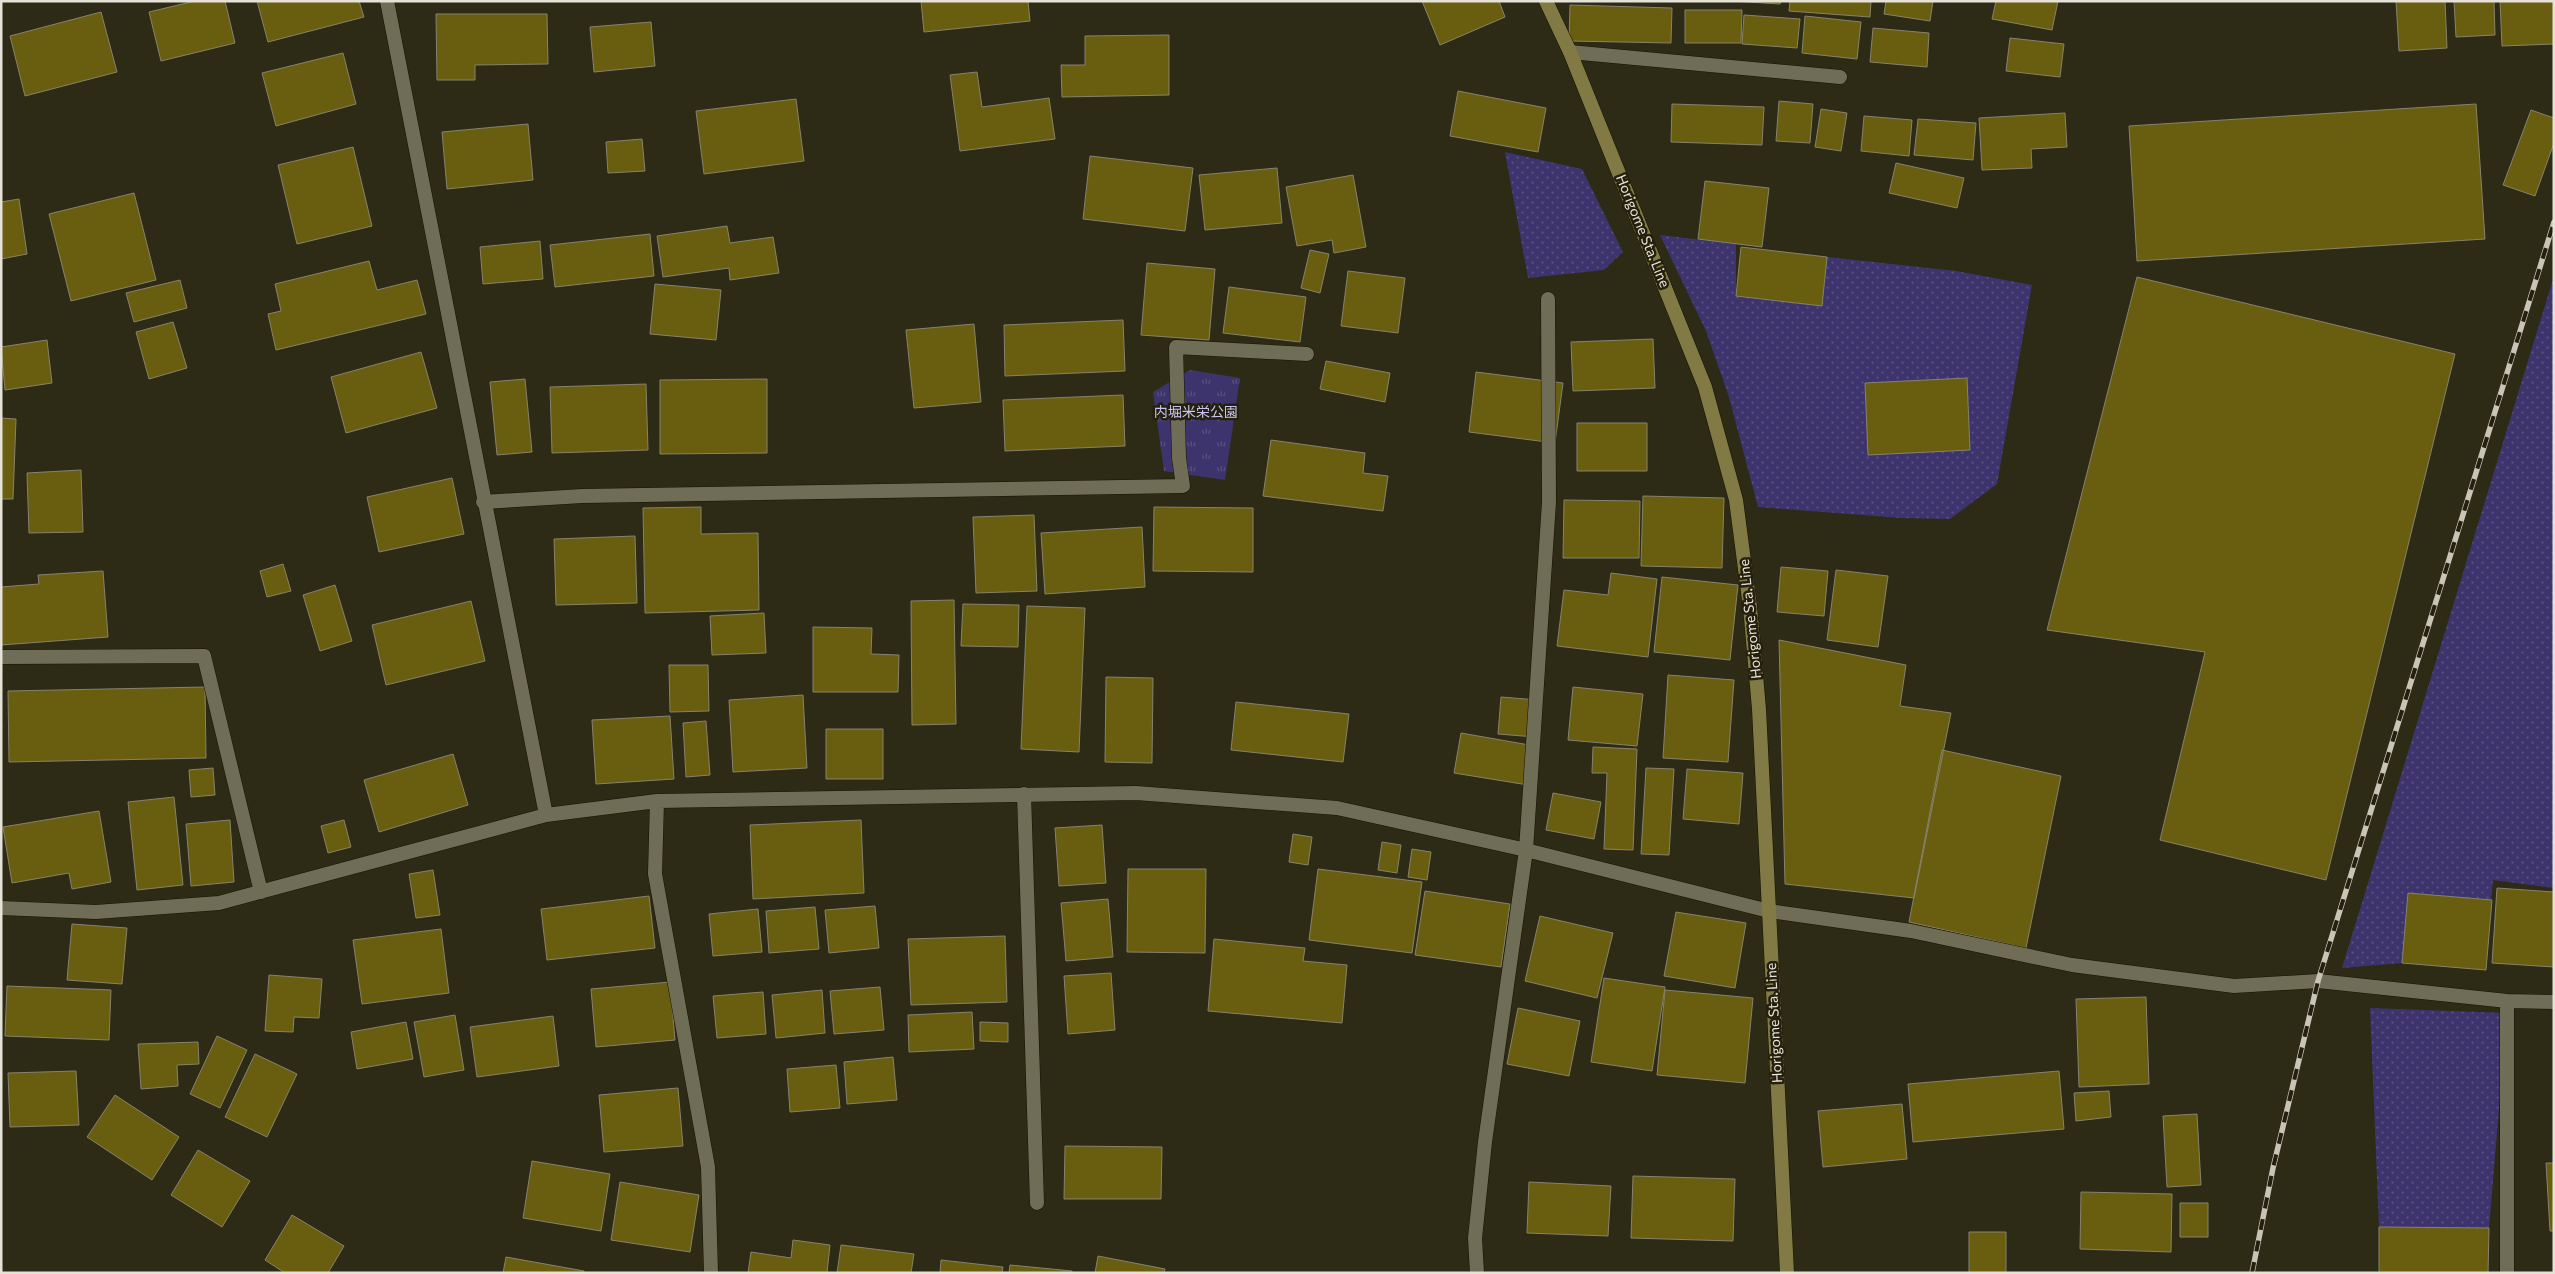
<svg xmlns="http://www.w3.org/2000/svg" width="2555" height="1274" font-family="Commissioner,'Noto Sans JP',sans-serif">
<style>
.grass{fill:url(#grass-dots)}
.park{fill:url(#park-tufts)}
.building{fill:#695e10;stroke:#86836c}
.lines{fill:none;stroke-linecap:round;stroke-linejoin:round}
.service-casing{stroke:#161302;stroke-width:15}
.minor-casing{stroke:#161302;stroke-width:15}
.secondary-casing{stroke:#161302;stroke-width:15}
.service{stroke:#706d57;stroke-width:14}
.minor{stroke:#706d57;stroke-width:14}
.secondary{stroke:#827a44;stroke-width:14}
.rail-casing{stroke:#c8c5b8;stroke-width:5.5}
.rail{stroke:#24200d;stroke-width:4;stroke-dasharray:11;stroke-linecap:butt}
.labels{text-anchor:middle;stroke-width:5;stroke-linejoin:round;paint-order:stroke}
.street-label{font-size:14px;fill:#e5e3d7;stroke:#24200d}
.park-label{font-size:14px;fill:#c9c5f0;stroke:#24200d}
</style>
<defs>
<pattern id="grass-dots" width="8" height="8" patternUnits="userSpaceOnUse" patternTransform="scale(1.25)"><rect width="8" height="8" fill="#3e346d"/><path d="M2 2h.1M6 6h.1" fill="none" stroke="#5a5181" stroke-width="1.8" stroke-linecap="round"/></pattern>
<pattern id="park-tufts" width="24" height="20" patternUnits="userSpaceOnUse" patternTransform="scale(1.25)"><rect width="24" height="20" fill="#3e346d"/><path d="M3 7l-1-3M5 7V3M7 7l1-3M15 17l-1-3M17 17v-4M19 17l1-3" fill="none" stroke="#5a5181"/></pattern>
</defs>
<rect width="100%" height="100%" fill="#2d2a16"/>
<path class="grass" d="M 1505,152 L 1582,169 L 1623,252 L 1604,270 L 1528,278 Z
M 1660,235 L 1736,244 L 1736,296 L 1822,306 L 1827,257 L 1956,271 L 2032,285 L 1997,484 L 1950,519 L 1901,518 L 1758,507 L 1729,397 L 1706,331 Z
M 2554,276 L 2554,888 L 2493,880 L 2491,901 L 2408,893 L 2402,963 L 2342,968 Z
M 2370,1008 L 2507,1013 L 2489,1228 L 2379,1227 Z"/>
<path class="park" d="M 1190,370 L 1240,378 L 1225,480 L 1164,471 L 1153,392 Z"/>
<path class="building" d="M 195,1 L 225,1 L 235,43 L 161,61 L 149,12 Z
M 257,1 L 359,1 L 364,17 L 268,42 Z
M 921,1 L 1028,1 L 1030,21 L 924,32 Z
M 1422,1 L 1499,1 L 1505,17 L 1440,45 Z
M 1732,1 L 1781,1 L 1780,4 Z
M 1790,1 L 1871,1 L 1870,17 L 1789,11 Z
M 1886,1 L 1933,1 L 1930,21 L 1884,14 Z
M 1996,1 L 2058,1 L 2052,30 L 1992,19 Z
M 2396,1 L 2445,1 L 2447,48 L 2399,51 Z
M 2454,1 L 2494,1 L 2495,35 L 2456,37 Z
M 2500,1 L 2554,1 L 2554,44 L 2502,46 Z
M 1570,5 L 1672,8 L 1671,43 L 1569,41 Z
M 1685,10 L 1742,10 L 1741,43 L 1685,43 Z
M 101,12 L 117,72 L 25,96 L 10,36 Z
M 436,14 L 547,14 L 548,64 L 475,65 L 475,80 L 437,80 Z
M 1744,15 L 1800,19 L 1797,48 L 1742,44 Z
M 1805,16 L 1861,22 L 1857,59 L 1802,53 Z
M 651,22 L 655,66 L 594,72 L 590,27 Z
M 1873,28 L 1929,33 L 1927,67 L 1870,62 Z
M 1169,35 L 1169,95 L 1062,97 L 1061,65 L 1085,65 L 1085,36 Z
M 2010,38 L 2064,44 L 2060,77 L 2006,71 Z
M 343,53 L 356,104 L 276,126 L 262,73 Z
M 977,72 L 982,107 L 1049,98 L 1055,139 L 960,151 L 950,75 Z
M 1458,91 L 1546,108 L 1538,152 L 1450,136 Z
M 796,99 L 804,161 L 704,174 L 696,111 Z
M 1779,101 L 1813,104 L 1810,143 L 1776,141 Z
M 1672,104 L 1764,107 L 1762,145 L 1671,142 Z
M 2476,104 L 2485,239 L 2137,261 L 2129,126 Z
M 1821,109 L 1847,113 L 1841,151 L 1815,147 Z
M 2531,110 L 2554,118 L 2554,143 L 2535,196 L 2503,185 Z
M 2065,113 L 2067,147 L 2031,149 L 2032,168 L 1982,170 L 1979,118 Z
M 1864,116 L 1912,120 L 1909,156 L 1861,151 Z
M 1918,119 L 1976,123 L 1973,160 L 1914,155 Z
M 528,124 L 533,180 L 447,189 L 442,132 Z
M 642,139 L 645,171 L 608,173 L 606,142 Z
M 353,147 L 372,226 L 297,244 L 278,165 Z
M 1090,156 L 1193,168 L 1185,231 L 1083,219 Z
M 1896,163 L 1964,178 L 1957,208 L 1889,193 Z
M 1277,168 L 1282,223 L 1205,230 L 1199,175 Z
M 1353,175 L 1366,247 L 1334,253 L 1332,240 L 1297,246 L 1286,187 Z
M 1705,181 L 1769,188 L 1762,247 L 1698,239 Z
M 134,193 L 156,280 L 71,301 L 49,214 Z
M 19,199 L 27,254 L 1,259 L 1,202 Z
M 727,226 L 730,243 L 773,237 L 779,273 L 730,280 L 729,268 L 663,277 L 657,236 Z
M 650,234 L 654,276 L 555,287 L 550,245 Z
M 540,241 L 543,279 L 483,284 L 480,247 Z
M 1741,247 L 1827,257 L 1822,306 L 1736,296 Z
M 1310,250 L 1329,254 L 1320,293 L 1301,288 Z
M 369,261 L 377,290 L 417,280 L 426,314 L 276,350 L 268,314 L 281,311 L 275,284 Z
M 1147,263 L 1215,269 L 1209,340 L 1141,335 Z
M 1348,271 L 1405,278 L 1398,333 L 1341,326 Z
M 2137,277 L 2455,354 L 2326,880 L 2160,840 L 2205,652 L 2047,630 Z
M 180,280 L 187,308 L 134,322 L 126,293 Z
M 655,284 L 721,290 L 716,340 L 650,334 Z
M 1229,287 L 1306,297 L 1300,342 L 1223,333 Z
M 1123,320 L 1125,371 L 1005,376 L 1004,325 Z
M 173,322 L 187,368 L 149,379 L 136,332 Z
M 974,324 L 981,402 L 914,408 L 906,330 Z
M 1653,339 L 1655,388 L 1573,391 L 1571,342 Z
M 47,340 L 52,383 L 5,390 L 1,347 Z
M 421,352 L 437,408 L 346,433 L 331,377 Z
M 1326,361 L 1390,373 L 1385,402 L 1320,389 Z
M 1476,372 L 1563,383 L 1555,443 L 1469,432 Z
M 1967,378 L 1970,450 L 1868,455 L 1865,383 Z
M 525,379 L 532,452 L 497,455 L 490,382 Z
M 767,379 L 767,453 L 660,454 L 660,380 Z
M 646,384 L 648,450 L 552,453 L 550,387 Z
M 1123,395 L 1125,446 L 1005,451 L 1003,400 Z
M 1,418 L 16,419 L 13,499 L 1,499 Z
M 1577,423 L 1647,423 L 1647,471 L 1577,471 Z
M 1271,440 L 1365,453 L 1363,473 L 1388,476 L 1383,511 L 1263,496 Z
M 81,470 L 83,532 L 29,533 L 27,473 Z
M 452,478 L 464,534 L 379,552 L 367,497 Z
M 1643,496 L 1724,498 L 1722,568 L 1641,566 Z
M 1564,500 L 1640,501 L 1639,558 L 1563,558 Z
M 701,507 L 701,534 L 758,533 L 759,610 L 645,613 L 643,508 Z
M 1154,507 L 1253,508 L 1253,572 L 1153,571 Z
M 1034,515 L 1037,591 L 976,593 L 973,517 Z
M 1142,527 L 1145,587 L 1045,594 L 1041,533 Z
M 635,536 L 637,603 L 556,605 L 554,539 Z
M 283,564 L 291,591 L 267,597 L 260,571 Z
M 1781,567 L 1828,571 L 1824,616 L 1777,612 Z
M 1836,570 L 1888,576 L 1878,647 L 1827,640 Z
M 103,571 L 108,637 L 1,645 L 1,587 L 39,584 L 38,575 Z
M 1611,573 L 1657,579 L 1648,657 L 1557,646 L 1564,590 L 1608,595 Z
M 1662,577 L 1738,585 L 1730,660 L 1654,652 Z
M 335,585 L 352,641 L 320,651 L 303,595 Z
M 954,600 L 956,724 L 912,725 L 911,601 Z
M 471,601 L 485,661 L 386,685 L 372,625 Z
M 963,604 L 1019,605 L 1018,647 L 961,646 Z
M 1027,606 L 1085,608 L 1079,752 L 1021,749 Z
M 764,613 L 766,653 L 712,655 L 710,616 Z
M 813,627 L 872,628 L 871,654 L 899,655 L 898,692 L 813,692 Z
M 1779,640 L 1906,665 L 1900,706 L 1951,713 L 1914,898 L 1785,884 Z
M 669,665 L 708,665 L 709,711 L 670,712 Z
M 1668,675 L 1734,680 L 1728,762 L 1663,758 Z
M 1106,677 L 1153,678 L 1152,763 L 1105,762 Z
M 205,687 L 206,758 L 9,762 L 8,691 Z
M 1573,687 L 1643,694 L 1637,746 L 1568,740 Z
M 803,695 L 807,768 L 733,772 L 729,700 Z
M 1501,697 L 1538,700 L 1535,737 L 1498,734 Z
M 1236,702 L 1349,714 L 1343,762 L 1231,750 Z
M 670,716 L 674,779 L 596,784 L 592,720 Z
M 706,721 L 710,775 L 686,777 L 683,723 Z
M 826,729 L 883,729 L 883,779 L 826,779 Z
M 1461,733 L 1535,746 L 1528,785 L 1454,773 Z
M 1593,747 L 1637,749 L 1633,850 L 1604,849 L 1607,773 L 1592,773 Z
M 1942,750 L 2061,776 L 2026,948 L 1909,922 Z
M 453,754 L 468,805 L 379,832 L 364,780 Z
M 213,768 L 215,795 L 191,797 L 189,770 Z
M 1646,768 L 1674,769 L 1669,855 L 1641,854 Z
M 1687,769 L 1743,773 L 1739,824 L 1683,819 Z
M 1553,793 L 1601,802 L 1594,839 L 1546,830 Z
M 174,797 L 183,885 L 137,890 L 128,802 Z
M 99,811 L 111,882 L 72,889 L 69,873 L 12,883 L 3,827 Z
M 230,820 L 234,882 L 191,886 L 186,824 Z
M 344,820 L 351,847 L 328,853 L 321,826 Z
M 861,820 L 864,893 L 753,899 L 750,825 Z
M 1102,825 L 1106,883 L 1059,886 L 1055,828 Z
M 1293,834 L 1312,837 L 1308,865 L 1289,862 Z
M 1382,842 L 1401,845 L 1397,873 L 1378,870 Z
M 1412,849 L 1431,852 L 1427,880 L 1408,877 Z
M 1128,869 L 1206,869 L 1205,953 L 1127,952 Z
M 1318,869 L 1422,882 L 1412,953 L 1309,940 Z
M 433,870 L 440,915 L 416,918 L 409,874 Z
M 2497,888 L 2554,892 L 2554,967 L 2492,963 Z
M 1425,891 L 1510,904 L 1501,967 L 1415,955 Z
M 2408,893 L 2492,900 L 2486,970 L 2402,963 Z
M 649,896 L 655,948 L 547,960 L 541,909 Z
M 1108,899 L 1113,957 L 1066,961 L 1061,903 Z
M 875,906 L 879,948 L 829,953 L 825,910 Z
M 815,907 L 819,949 L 769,953 L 766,911 Z
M 758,909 L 762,952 L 713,956 L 709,914 Z
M 1676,912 L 1746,923 L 1735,988 L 1664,976 Z
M 1540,916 L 1613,933 L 1597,998 L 1525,981 Z
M 72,924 L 127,928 L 122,984 L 67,980 Z
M 441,929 L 449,993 L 362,1004 L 353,940 Z
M 1005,936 L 1007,1002 L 911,1005 L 908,939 Z
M 1214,939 L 1305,948 L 1303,961 L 1347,965 L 1342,1023 L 1208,1011 Z
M 1111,973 L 1115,1030 L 1068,1034 L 1064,976 Z
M 269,975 L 322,979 L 319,1018 L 294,1017 L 293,1032 L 265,1031 Z
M 1604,978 L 1665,987 L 1652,1071 L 1591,1062 Z
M 670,982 L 675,1040 L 596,1047 L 591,989 Z
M 7,986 L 111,990 L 109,1040 L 5,1036 Z
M 880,987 L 884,1030 L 834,1034 L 830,991 Z
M 822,990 L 825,1033 L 776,1038 L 772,995 Z
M 1665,990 L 1753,998 L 1745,1083 L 1657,1075 Z
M 763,992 L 766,1034 L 717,1038 L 713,996 Z
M 2146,997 L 2149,1084 L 2079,1087 L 2076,999 Z
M 1518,1008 L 1580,1021 L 1569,1076 L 1507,1064 Z
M 972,1012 L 974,1049 L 909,1052 L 908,1015 Z
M 455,1015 L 464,1070 L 424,1077 L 414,1022 Z
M 553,1016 L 559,1066 L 477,1077 L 470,1027 Z
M 406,1022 L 413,1059 L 357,1069 L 351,1032 Z
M 980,1022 L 1008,1023 L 1008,1042 L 980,1041 Z
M 217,1036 L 247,1050 L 220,1108 L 190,1094 Z
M 198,1042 L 199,1064 L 177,1065 L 178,1086 L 141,1089 L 138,1044 Z
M 255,1054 L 297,1074 L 267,1137 L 225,1117 Z
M 893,1057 L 897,1100 L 847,1104 L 844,1062 Z
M 836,1065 L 840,1108 L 790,1112 L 787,1069 Z
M 76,1071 L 79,1125 L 10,1127 L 8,1073 Z
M 2059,1071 L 2064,1129 L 1913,1142 L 1908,1084 Z
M 678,1088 L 683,1146 L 604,1152 L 599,1095 Z
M 2109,1091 L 2111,1117 L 2076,1121 L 2074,1093 Z
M 115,1095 L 179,1137 L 152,1180 L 87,1137 Z
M 1902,1104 L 1907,1159 L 1823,1167 L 1818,1111 Z
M 2197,1114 L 2201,1185 L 2167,1187 L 2163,1116 Z
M 1065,1146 L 1162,1147 L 1161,1199 L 1064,1199 Z
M 198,1150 L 250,1181 L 222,1227 L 171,1195 Z
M 532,1161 L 610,1174 L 601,1231 L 523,1218 Z
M 2546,1163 L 2554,1163 L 2554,1231 L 2550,1231 Z
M 1633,1176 L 1735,1179 L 1733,1241 L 1631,1238 Z
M 620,1182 L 699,1195 L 690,1252 L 611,1240 Z
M 1529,1182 L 1611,1186 L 1608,1236 L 1527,1233 Z
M 2081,1192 L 2172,1194 L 2171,1252 L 2080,1249 Z
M 2180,1203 L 2208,1203 L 2208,1237 L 2180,1237 Z
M 292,1215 L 344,1246 L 328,1273 L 285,1273 L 265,1260 Z
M 2379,1227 L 2489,1228 L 2488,1273 L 2379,1273 Z
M 1969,1232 L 2006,1232 L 2006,1273 L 1969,1273 Z
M 793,1240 L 830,1245 L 827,1273 L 748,1273 L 751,1252 L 791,1258 Z
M 841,1245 L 914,1254 L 911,1273 L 837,1273 Z
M 1098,1256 L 1165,1269 L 1164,1273 L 1095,1273 Z
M 506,1257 L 584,1271 L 584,1273 L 503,1273 Z
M 941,1260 L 1003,1267 L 1002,1273 L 940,1273 Z
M 1010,1265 L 1072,1271 L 1072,1273 L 1009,1273 Z"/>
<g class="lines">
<defs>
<path id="service" d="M 1024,794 L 1037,1203"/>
<path id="minor" d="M 387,1 L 546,815
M 1570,52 L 1840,77
M 483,502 L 582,496 L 1183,486 L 1179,458 L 1176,347 L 1307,354
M 1,657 L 204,656 L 261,892
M 657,801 L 655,874 L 708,1167 L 711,1273
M 1,908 L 96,912 L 219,903 L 546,815 L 657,801 L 1136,793 L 1337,808 L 1526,850 L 1769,911 L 1911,931 L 2072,965 L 2234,986 L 2318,981 L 2507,1001 L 2554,1002
M 2507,1001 L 2507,1273
M 1477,1273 L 1475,1238 L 1485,1142 L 1526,850 L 1549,502 L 1548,299"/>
<path id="secondary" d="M 1546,1 L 1570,52 L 1705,387 L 1736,500 L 1750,607 L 1759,709 L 1787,1273"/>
</defs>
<use href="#service" class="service-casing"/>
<use href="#minor" class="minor-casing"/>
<use href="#secondary" class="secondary-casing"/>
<use href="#service" class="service"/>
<use href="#minor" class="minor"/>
<use href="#secondary" class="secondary"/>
<defs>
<path id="rail" d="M 2252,1273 L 2273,1168 L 2318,981 L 2554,222"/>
</defs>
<use href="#rail" class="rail-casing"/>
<use href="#rail" class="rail"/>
</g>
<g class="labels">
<g class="street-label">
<text transform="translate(1643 231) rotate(68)" y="5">Horigome Sta. Line</text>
<text transform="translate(1750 619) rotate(-96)" y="5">Horigome Sta. Line</text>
<text transform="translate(1774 1023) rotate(-93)" y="5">Horigome Sta. Line</text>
</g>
<g class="park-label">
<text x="1196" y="417">内堀米栄公園</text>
</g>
</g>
<rect width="2555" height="1274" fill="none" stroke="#e5e3d7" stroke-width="5"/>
</svg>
